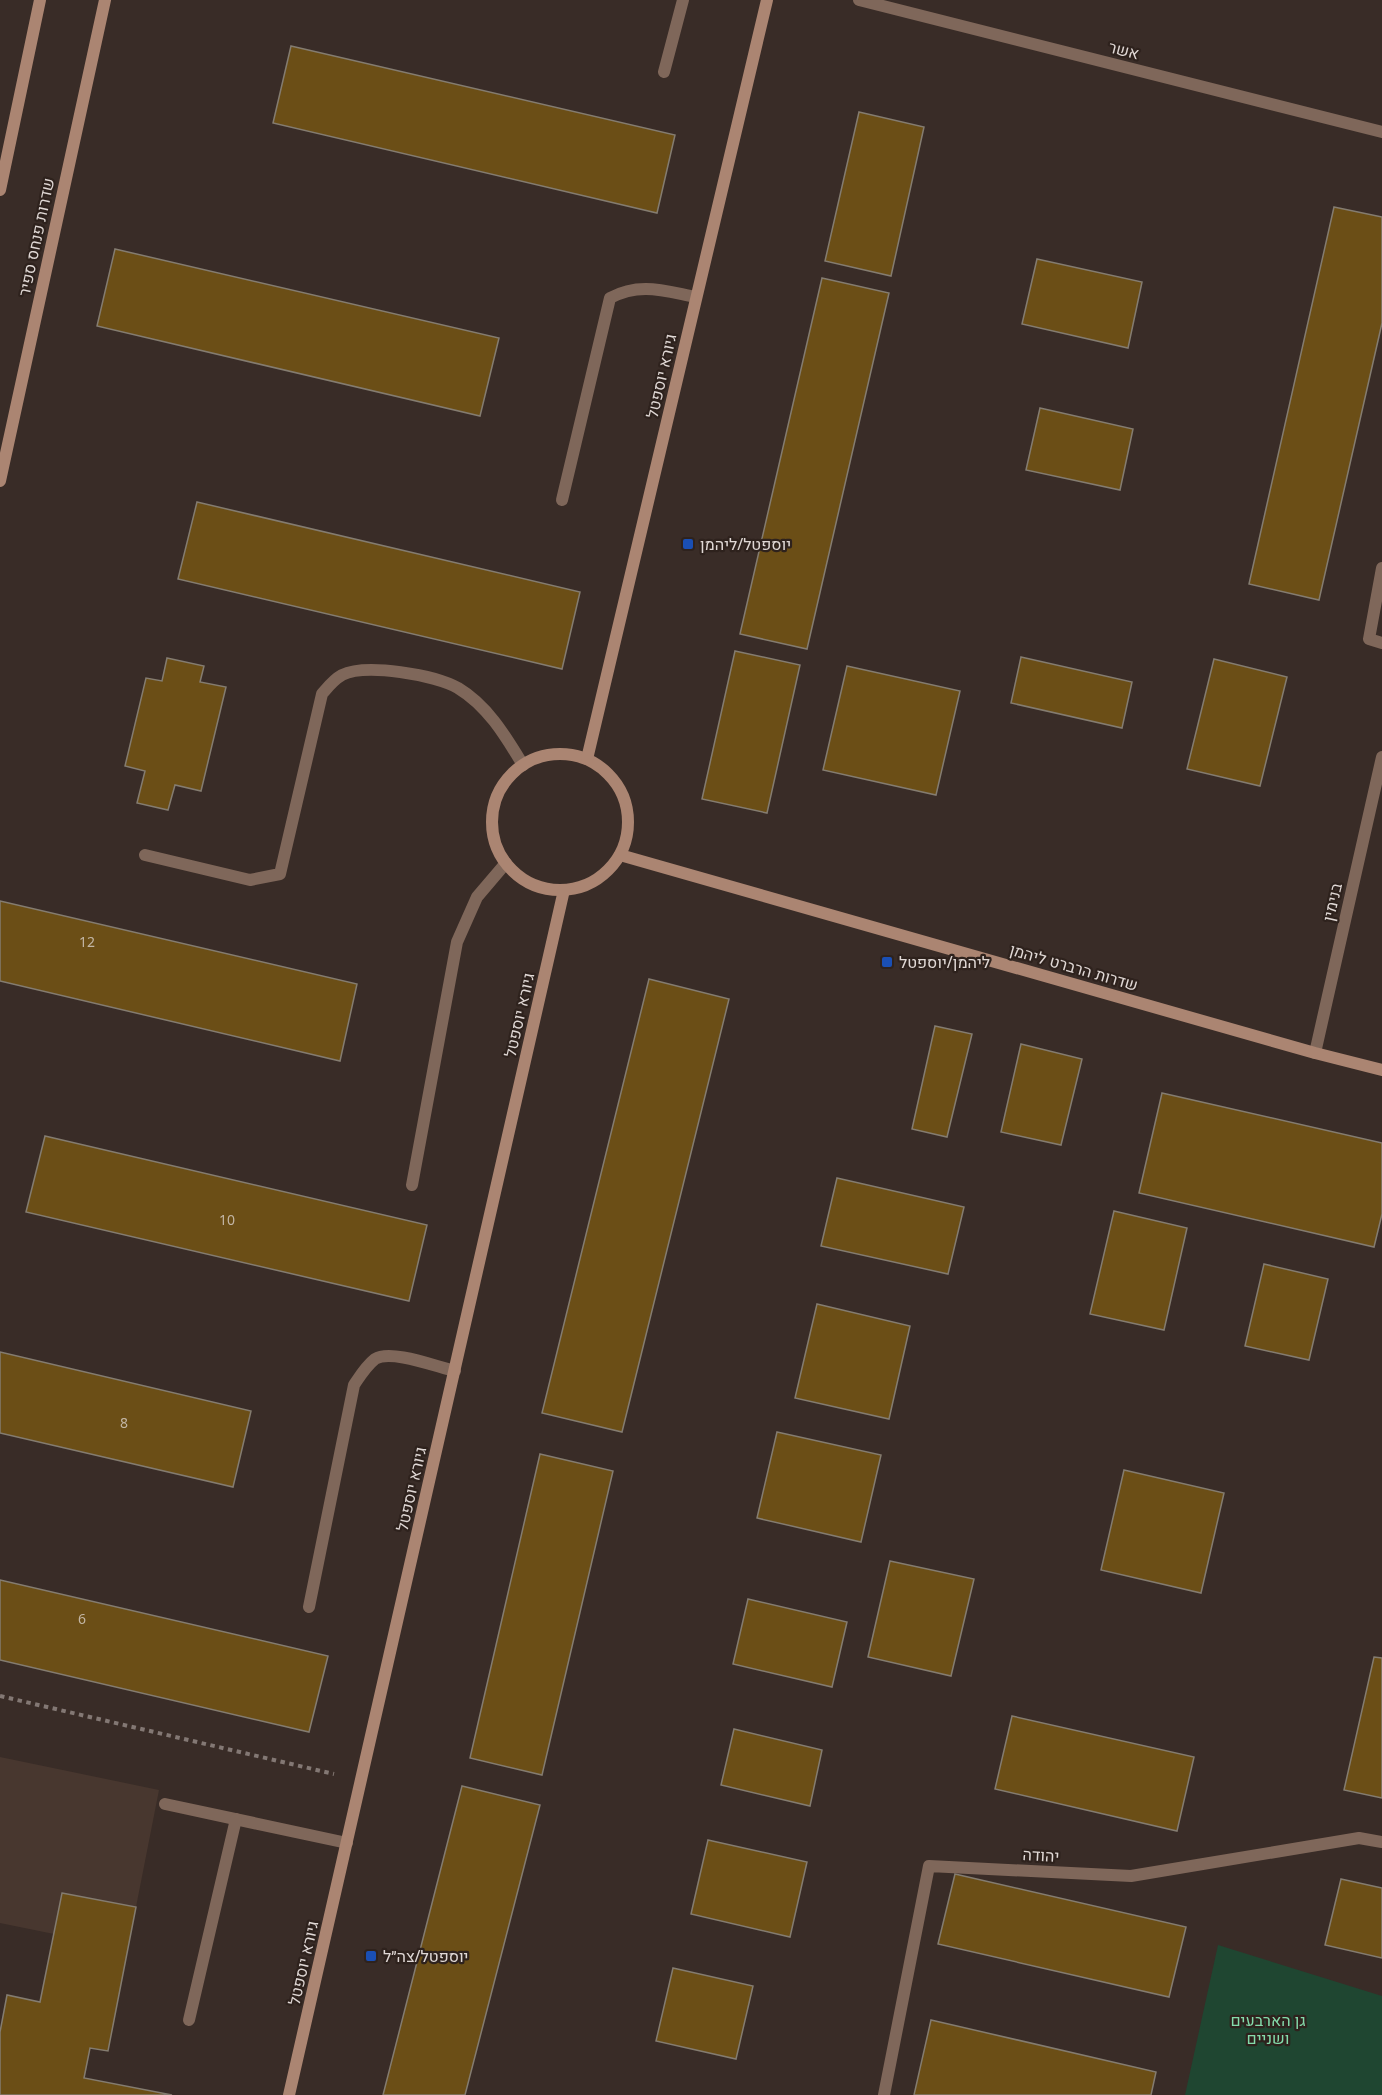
<svg xmlns="http://www.w3.org/2000/svg" width="1382" height="2095" font-family="'Noto Sans',Heebo,sans-serif">
<rect width="100%" height="100%" fill="#392c27"/>
<!-- built -->
<path fill="#48372f" d="M0 1757 159 1790 136 1907 62 1893 54 1934 0 1923Z"/>
<!-- green -->
<path fill="#1f4631" d="M1218 1945 1382 1996V2095H1185Z"/>
<!-- building -->
<g fill="#6b4e16" stroke="#847c70" stroke-width="1.5">
<path d="M291 46 675 135 657 213 273 123Z"/>
<path d="M859 112 924 127 891 276 825 261Z"/>
<path d="M1334 207 1382 217V323L1319 600 1249 584Z"/>
<path d="M115 249 499 338 480 416 97 326Z"/>
<path d="M1037 259 1142 282 1128 348 1022 324Z"/>
<path d="M822 278 889 293 807 649 740 634Z"/>
<path d="M1040 408 1133 429 1120 490 1026 470Z"/>
<path d="M197 502 580 592 562 669 178 579Z"/>
<path d="M735 651 800 665 767 813 702 799Z"/>
<path d="M1021 657 1132 682 1122 728 1011 703Z"/>
<path d="M167 658 204 666 200 682 226 687 201 791 175 785 168 810 137 803 145 771 125 766 146 678 162 681Z"/>
<path d="M1214 659 1287 677 1260 786 1187 769Z"/>
<path d="M847 666 960 691 936 795 823 770Z"/>
<path d="M0 901 357 984 340 1061 0 981Z"/>
<path d="M649 979 729 999 622 1432 542 1413Z"/>
<path d="M935 1026 972 1034 947 1137 912 1129Z"/>
<path d="M1021 1044 1082 1059 1061 1145 1001 1132Z"/>
<path d="M1162 1093 1382 1143V1214L1374 1247 1139 1193Z"/>
<path d="M45 1136 427 1225 409 1301 26 1212Z"/>
<path d="M837 1178 964 1207 948 1274 821 1246Z"/>
<path d="M1114 1211 1187 1228 1164 1330 1090 1314Z"/>
<path d="M1264 1264 1328 1279 1309 1360 1245 1346Z"/>
<path d="M817 1304 910 1326 889 1419 795 1398Z"/>
<path d="M0 1352 251 1411 233 1487 0 1433Z"/>
<path d="M777 1432 881 1455 861 1542 757 1518Z"/>
<path d="M540 1454 613 1471 542 1775 470 1758Z"/>
<path d="M1124 1470 1224 1493 1201 1593 1101 1570Z"/>
<path d="M890 1561 974 1579 951 1676 868 1657Z"/>
<path d="M0 1580 328 1656 309 1732 0 1660Z"/>
<path d="M748 1599 847 1622 832 1687 733 1664Z"/>
<path d="M1374 1657 1382 1658V1798L1344 1790Z"/>
<path d="M1012 1716 1194 1757 1177 1831 995 1789Z"/>
<path d="M734 1729 822 1750 810 1806 721 1785Z"/>
<path d="M462 1786 540 1805 465 2095H383Z"/>
<path d="M708 1840 807 1862 790 1937 691 1914Z"/>
<path d="M955 1874 1186 1927 1169 1997 938 1944Z"/>
<path d="M1341 1879 1382 1888V1958L1325 1945Z"/>
<path d="M62 1893 136 1907 108 2051 90 2048 84 2078 172 2095H0V2032L7 1995 40 2002Z"/>
<path d="M673 1968 753 1986 736 2059 656 2041Z"/>
<path d="M931 2020 1156 2072 1151 2095H914Z"/>
</g>
<g fill="none" stroke-linecap="round" stroke-linejoin="round">
<!-- path -->
<path stroke="#837874" stroke-width="4" stroke-dasharray="4.5 4.5" stroke-linecap="butt" d="M0 1696 334 1774"/>
<!-- lane -->
<g stroke="#7f675a" stroke-width="12">
<path d="M664 72 683 0"/>
<path d="M562 500 610 298C640 282 664 291 696 297"/>
<path d="M145 855 250 880 280 874 322 694C328 687 333 680 342 675 366 663 435 675 458 688 488 706 506 737 523 765"/>
<path d="M412 1185 457 942 477 897 506 863"/>
<path d="M309 1607 354 1385C360 1376 366 1366 375 1359 391 1349 437 1367 455 1371"/>
<path d="M165 1804 347 1843"/>
<path d="M189 2020 236 1819"/>
</g>
<!-- street -->
<g stroke="#7f675a" stroke-width="12">
<path d="M859 0 1382 132"/>
<path d="M1382 568 1369 639 1382 643"/>
<path d="M1315 1053 1382 757"/>
<path d="M884 2095 929 1866 1131 1876 1359 1838 1382 1842"/>
</g>
<!-- secondary -->
<g stroke="#ab8572" stroke-width="12">
<path d="M0 190 40 0"/>
<path d="M0 481 105 0"/>
<circle cx="560" cy="822" r="68"/>
<path d="M587 759 767 0"/>
<path d="M620 855 1315 1053 1382 1070"/>
<path d="M289 2095 564 890"/>
</g>
</g>
<!-- markers -->
<g fill="#1a4fb4" stroke="#2e221d" stroke-width="2">
<rect x="682" y="538" width="12" height="12" rx="3"/>
<rect x="881" y="956" width="12" height="12" rx="3"/>
<rect x="365" y="1950" width="12" height="12" rx="3"/>
</g>
<g text-anchor="middle" dominant-baseline="central" stroke-width="4.5" stroke-linejoin="round" paint-order="stroke">
<!-- number labels -->
<g font-size="14" fill="#c3b6a5">
<text x="87" y="941">12</text>
<text x="227" y="1219">10</text>
<text x="124" y="1422">8</text>
<text x="82" y="1618">6</text>
</g>
<!-- street labels -->
<g font-size="16" fill="#e0d8d5" stroke="#2e221d">
<text transform="translate(1124 50) rotate(14)">אשר</text>
<text transform="translate(36 237) rotate(-78)">שדרות פנחס ספיר</text>
<text transform="translate(661 376) rotate(-77)">גיורא יוספטל</text>
<text transform="translate(1332 902) rotate(-77)">בנימין</text>
<text transform="translate(1074 967) rotate(16)">שדרות הרברט ליהמן</text>
<text transform="translate(519 1015) rotate(-77)">גיורא יוספטל</text>
<text transform="translate(411 1489) rotate(-77)">גיורא יוספטל</text>
<text transform="translate(1041 1855) rotate(3)">יהודה</text>
<text transform="translate(303 1963) rotate(-77)">גיורא יוספטל</text>
</g>
<!-- poi labels -->
<g font-size="16" fill="#e0d8d5" stroke="#2e221d" text-anchor="start">
<text x="700" y="544">יוספטל/ליהמן</text>
<text x="899" y="962">ליהמן/יוספטל</text>
<text x="383" y="1956">יוספטל/צה״ל</text>
</g>
<!-- park labels -->
<g font-size="16" fill="#84dbab" stroke="#2e221d">
<text x="1268" y="2020">גן הארבעים<tspan x="1268" dy="18">ושניים</tspan></text>
</g>
</g>
</svg>
